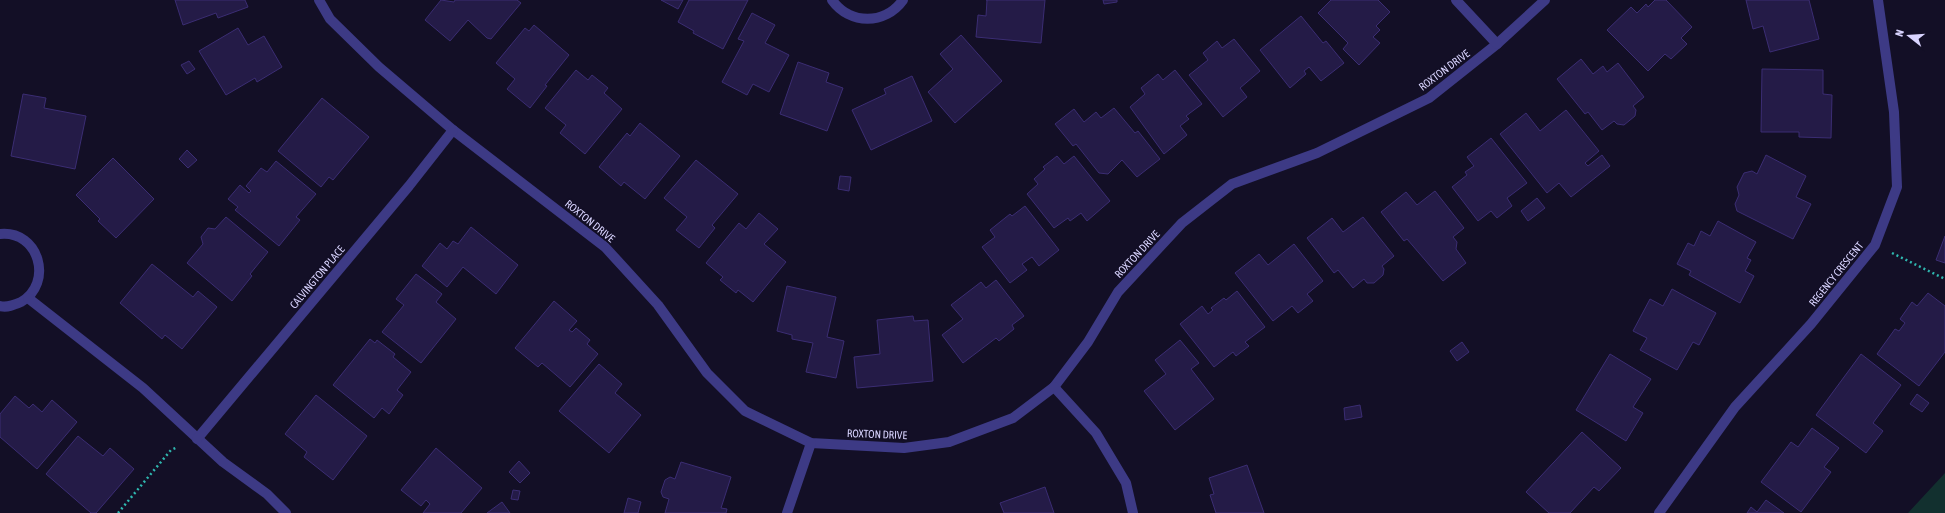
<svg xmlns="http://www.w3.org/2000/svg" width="1945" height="513" font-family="'Asap Condensed',sans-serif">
<rect width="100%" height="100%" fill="#130f26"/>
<!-- green -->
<path fill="#12302f" d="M1945 473V513H1908Z"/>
<!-- building -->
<g fill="#241b47" stroke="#3b2d73">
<path d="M175 0H245L248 7 218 18 216 13 183 25Z"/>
<path d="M441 0 454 2 455 0H517L521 3 491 39 487 38 468 20 450 41 425 20Z"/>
<path d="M661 0H683L678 9Z"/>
<path d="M689 0H748L723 49 693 33 694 31 678 22Z"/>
<path d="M986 0H1045L1041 43 976 37 978 15 986 16 987 0Z"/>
<path d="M1103 0H1117V2L1104 4Z"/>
<path d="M1331 0H1378L1390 12 1376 26 1380 30 1373 37 1380 43 1359 65 1343 49 1348 43 1318 13Z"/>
<path d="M1655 0H1666L1692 27 1681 38 1687 44 1671 59 1665 54 1648 71 1607 30 1631 7 1637 13 1646 4 1648 7Z"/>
<path d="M1746 0H1809L1819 39 1770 52 1763 26 1753 29Z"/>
<path d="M752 13 775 25 765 43 789 55 769 92 753 84 747 95 722 82 744 41 738 39Z"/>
<path d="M1301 16 1323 43 1326 41 1344 63 1321 81 1309 67 1304 71 1306 74 1290 88 1260 50Z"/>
<path d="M534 25 569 55 545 85 547 86 530 108 507 89 515 79 496 63 525 28 529 31Z"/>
<path d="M238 28 248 45 264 36 282 67 257 82 255 78 226 95 199 51Z"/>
<path d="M961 35 1002 81 955 123 928 92 953 69 940 54Z"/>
<path d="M1234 39 1260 71 1240 88 1247 97 1223 117 1189 75 1208 60 1203 53 1217 41 1222 48Z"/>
<path d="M1581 59 1593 74 1603 66 1607 72 1618 63 1644 97 1633 106 1636 110 1635 116 1624 125 1617 124 1614 121 1602 130 1588 112 1585 114 1557 79Z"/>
<path d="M189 61 195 69 187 74 181 65Z"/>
<path d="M798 62 829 73 826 82 843 88 827 131 780 114Z"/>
<path d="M1762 69 1823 70V94L1832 95 1831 138 1799 137V132H1761Z"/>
<path d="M576 70 588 80 592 75 608 88 604 93 622 109 585 154 560 133 566 125 545 108Z"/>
<path d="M1175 70 1202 104 1186 116 1189 119 1180 126 1187 135 1164 154 1130 107 1145 94 1141 88 1158 74 1163 80Z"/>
<path d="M912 76 932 121 871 150 852 110 886 94 884 89Z"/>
<path d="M23 94 46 98 44 108 86 116 75 169 11 156Z"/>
<path d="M322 98 369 137 333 180 329 177 321 187 278 151Z"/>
<path d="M1114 108 1135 133 1138 131 1160 159 1137 177 1122 160 1108 174 1099 173 1076 144 1073 146 1055 124 1074 109 1084 122 1096 112 1101 118Z"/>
<path d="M1566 110 1599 151 1585 163 1588 166 1602 155 1610 166 1571 197 1559 183 1547 193 1500 134 1526 113 1540 131Z"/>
<path d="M640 123 680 156 645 199 624 182 621 186 599 167 627 133 630 136Z"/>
<path d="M1491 138 1527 183 1507 198 1512 206 1497 218 1491 211 1478 221 1452 187 1467 175 1465 172 1474 166 1467 157Z"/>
<path d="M187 150 197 160 188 168 179 159Z"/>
<path d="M1766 155 1806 176 1796 197 1811 204 1793 239 1737 211 1735 204 1739 195 1737 187 1744 173 1752 171 1757 174Z"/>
<path d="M1057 156 1064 164 1074 156 1110 201 1087 221 1081 213 1070 221 1068 218 1054 228 1027 194 1038 184 1034 179 1045 169 1043 167Z"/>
<path d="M113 158 154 199 116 238 98 221 100 219 76 195Z"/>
<path d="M696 160 738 194 712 225 715 228 699 248 676 230 687 217 664 198Z"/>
<path d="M276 161 316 194 296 217 300 220 279 246 235 210 238 207 228 199 240 185 249 193 251 191 246 186 261 168 267 172Z"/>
<path d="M840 176 851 177 849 191 838 189Z"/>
<path d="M1435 191 1464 228 1453 237 1457 242 1456 249 1466 263 1443 281 1407 239 1404 241 1381 212 1406 192 1417 205Z"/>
<path d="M1537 198 1545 208 1528 221 1521 211Z"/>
<path d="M1025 206 1059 250 1039 266 1032 257 1022 264 1027 270 1010 283 982 247 995 237 990 230 1010 214 1012 216Z"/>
<path d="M759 213 778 229 764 244 786 262 753 302 738 290 736 293 720 280 723 277 706 263 739 223 746 229Z"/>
<path d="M226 217 268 252 250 274 252 276 232 301 187 263 203 244 201 237 208 228 215 229Z"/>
<path d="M1363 217 1394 256 1382 266 1384 269 1383 275 1374 283H1367L1364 279 1353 288 1338 270 1334 273 1307 238 1332 218 1343 232Z"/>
<path d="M1718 221 1756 242 1747 258 1751 260 1745 271 1754 276 1740 303 1689 275 1691 271 1677 264 1688 243 1694 246 1701 231 1710 236Z"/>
<path d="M471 227 518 265 496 294 463 267 447 287 422 266 440 243 447 249 453 241 458 244Z"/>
<path d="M1945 236V263L1936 260Z"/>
<path d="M1294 244 1323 281 1307 294 1313 301 1298 313 1292 306 1273 321 1235 273 1259 254 1268 265Z"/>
<path d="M152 264 193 297 198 291 217 307 182 349 165 335 162 339 120 303Z"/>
<path d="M416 274 442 294 436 302 456 319 421 363 382 332 404 305 396 299Z"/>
<path d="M996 280 1024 316 1012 325 1014 329 999 341 996 338 963 363 942 335 963 319 951 305 981 282 986 288Z"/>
<path d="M787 286 836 297 827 337 844 341 836 378 806 372 813 343 792 339V335L777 331Z"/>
<path d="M1672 289 1716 313 1699 345 1693 342 1677 370 1640 350 1647 338 1633 331 1650 299 1663 306Z"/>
<path d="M1237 291 1265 327 1245 342 1249 346 1236 356 1233 352 1214 367 1180 324 1202 306 1208 314 1213 310 1211 308 1224 298 1226 300Z"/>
<path d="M1928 293 1945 306V352L1919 386 1877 354 1895 329 1899 331 1905 323 1900 319 1912 302 1917 306Z"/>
<path d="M554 301 577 321 569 330 572 332 576 328 590 340 587 344 598 354 570 387 542 363 538 367 515 348Z"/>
<path d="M913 316 914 321 928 320 933 381 857 388 854 357 880 354 877 320Z"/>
<path d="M370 339 375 343 377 340 395 354 393 357 411 372 397 390 403 395 389 414 382 408 374 418 333 385Z"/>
<path d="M1180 340 1199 363 1191 369 1214 399 1175 430 1144 391 1166 374 1155 360Z"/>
<path d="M1462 342 1469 352 1457 361 1450 351Z"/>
<path d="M1610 354 1651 379 1633 407 1643 413 1626 441 1576 410Z"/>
<path d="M1861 354 1901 385 1873 423 1883 431 1866 453 1816 415Z"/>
<path d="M599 364 622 384 615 393 641 415 609 453 559 411Z"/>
<path d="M1917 394 1929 403 1922 412 1910 404Z"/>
<path d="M316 395 367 436 333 480 304 457 307 452 285 434Z"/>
<path d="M15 396 29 408 33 404 42 412 52 400 77 422 37 469 0 437V414Z"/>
<path d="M1360 405 1362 417 1345 420 1344 408Z"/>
<path d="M1812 428 1839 448 1824 467 1831 472 1801 512 1761 482 1791 442 1798 447Z"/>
<path d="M1582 432 1621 468 1599 491 1594 487 1570 513H1549L1526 492Z"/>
<path d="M78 436 103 456 110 448 134 469 96 513H91L46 474Z"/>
<path d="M436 448 482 488 461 513H423L430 504 426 500 421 506 401 490Z"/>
<path d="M519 461 530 473 520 483 509 472Z"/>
<path d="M681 462 731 477 721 508 727 509 726 513H665L669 499 663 497 661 492 665 480 670 477 675 479Z"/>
<path d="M1247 465 1264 513H1216L1210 495 1214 494 1209 478Z"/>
<path d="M1045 487 1054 513H1004L1000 503Z"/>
<path d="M513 490 520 491 518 500 511 499Z"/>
<path d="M628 498 641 502 638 513H624Z"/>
<path d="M1766 500 1784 513H1747L1751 507 1757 512Z"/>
<path d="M502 502 510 513H487Z"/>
</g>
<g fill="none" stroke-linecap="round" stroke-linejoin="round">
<!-- path -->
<g stroke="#2fb8b0" stroke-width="2.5" stroke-dasharray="2 3" stroke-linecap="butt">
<path d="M1892 253 1945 279"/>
<path d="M118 513 171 450 178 447"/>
</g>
<!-- minor -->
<g stroke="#3d3a85" stroke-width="10">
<path d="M319 0 330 19 379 67 453 130 605 247 658 305 707 373 745 411 811 443 904 448 949 442 1013 418 1054 387 1088 342 1118 292 1182 223 1232 184 1317 153 1429 98 1497 44 1545 0"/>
<path d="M832 0C850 25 885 25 903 0"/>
<path d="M1456 0 1497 44"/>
<path d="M0 234C39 230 54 283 21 302 14 305 7 308 0 306"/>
<path d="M28 298 143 388 223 462 267 494 286 513"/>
<path d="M1054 387 1096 433 1126 483 1133 513"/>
<path d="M197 439 409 186 453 130"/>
<path d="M787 513 811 443"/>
<path d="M1659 513 1735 407 1811 324 1875 245 1897 187 1894 112 1878 0"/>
</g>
</g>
<g text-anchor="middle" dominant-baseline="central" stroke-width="3.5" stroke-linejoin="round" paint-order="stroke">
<!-- street labels -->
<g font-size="11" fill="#d9d4ff" stroke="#130f26">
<text transform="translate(1444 70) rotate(-37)">ROXTON DRIVE</text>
<text transform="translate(590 221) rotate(39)">ROXTON DRIVE</text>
<text transform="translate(1137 254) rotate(-47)">ROXTON DRIVE</text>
<text transform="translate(1836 274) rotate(-51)">REGENCY CRESCENT</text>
<text transform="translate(317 277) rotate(-50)">CALVINGTON PLACE</text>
<text transform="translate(877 434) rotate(2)">ROXTON DRIVE</text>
</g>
</g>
<!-- north arrow -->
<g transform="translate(1909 36) rotate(287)" stroke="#130f26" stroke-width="3" paint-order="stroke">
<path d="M0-3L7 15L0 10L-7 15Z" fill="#d9d4ff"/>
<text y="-6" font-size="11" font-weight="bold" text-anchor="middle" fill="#d9d4ff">N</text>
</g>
</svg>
